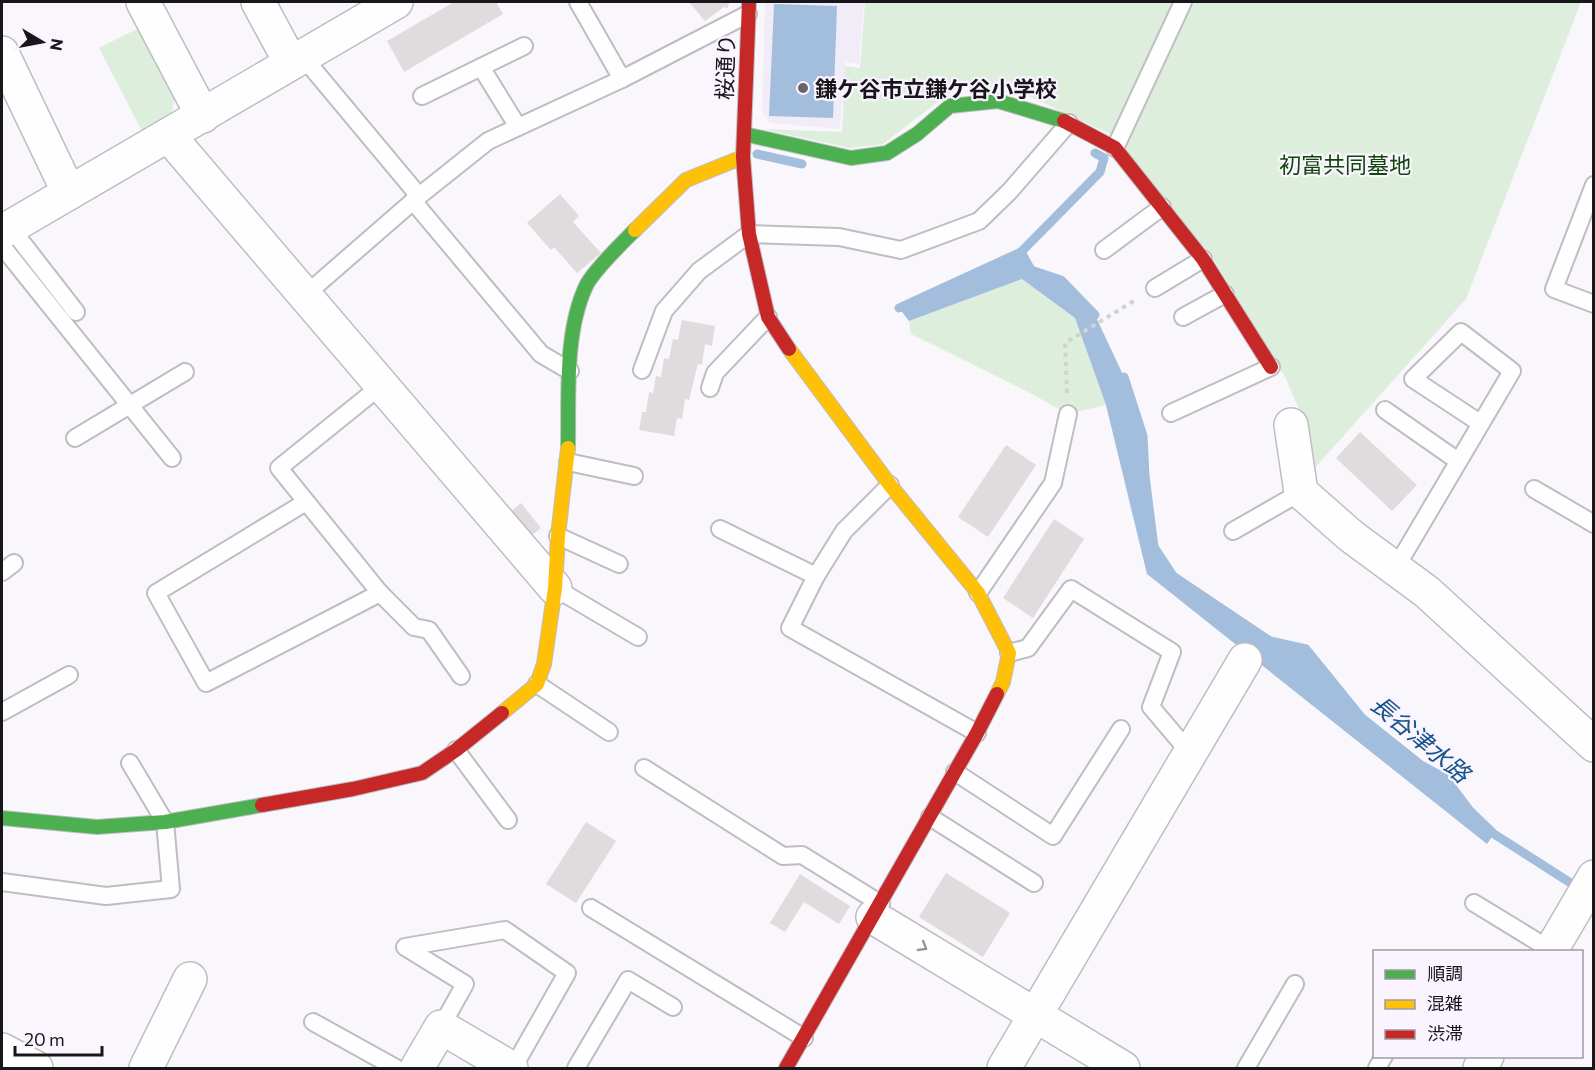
<svg xmlns="http://www.w3.org/2000/svg" width="1595" height="1070" font-family="Commissioner,'Noto Sans JP',sans-serif">
<rect width="100%" height="100%" fill="#f9f7fc"/>
<!-- built -->
<path fill="#f2ecf8" d="M765 2H864L859 64 846 62 840 129 770 123 762 112Z"/>
<!-- green -->
<g fill="#deeedc">
<path d="M865 2H1581L1466 299 1313 470 1302 416 1285 377 1211 255 1108 133 1009 87 956 88 883 144 850 148 763 129 842 132 845 66 860 68Z"/>
<path d="M141 27 176 94 171 116 142 131 99 48Z"/>
<path d="M1022 279 1075 318 1106 405 1068 414 1030 393 911 334 909 321Z"/>
</g>
<!-- water -->
<g fill="#a2bedc">
<path d="M774 4 837 6 833 118 769 116Z"/>
<path d="M1021 252 1032 270 1061 280 1095 315 1124 377 1143 436 1145 476 1154 547 1173 576 1270 641 1306 649 1362 718 1421 765 1445 778 1470 811 1494 834 1487 844 1147 574 1106 405 1075 318 1022 279 909 321 899 308Z"/>
</g>
<g fill="none" stroke-linecap="round" stroke-linejoin="round">
<!-- stream -->
<g stroke="#a2bedc" stroke-width="9">
<path d="M1095 153 1104 158 1100 172 1021 252 1031 270 1061 280 1095 315"/>
<path d="M757 154 802 164"/>
<path d="M899 308 1021 252"/>
<path d="M1124 377 1143 436 1145 476 1154 547 1173 576 1270 641 1306 649 1362 718 1421 765 1445 778 1470 811 1494 834 1580 889"/>
</g>
</g>
<!-- building -->
<g fill="#e0dcdd">
<path d="M454 2H496L503 14 404 72 387 41Z"/>
<path d="M689 2H729L728 8 724 7 705 21Z"/>
<path d="M560 194 579 216 573 222 601 253 577 273 554 247 551 250 527 223Z"/>
<path d="M682 320 715 326 712 346 705 344 702 365 698 364 689 400 685 399 682 419 677 418 674 436 639 430 642 412H646L649 392 653 393 656 376 661 377 664 358 669 359 673 339 678 340Z"/>
<path d="M1360 432 1417 485 1392 511 1336 458Z"/>
<path d="M1006 445 1036 465 988 537 958 517Z"/>
<path d="M521 503 541 528 527 539 508 514Z"/>
<path d="M1054 519 1084 539 1033 618 1003 598Z"/>
<path d="M586 822 616 841 576 903 546 884Z"/>
<path d="M946 873 1010 913 983 957 919 917Z"/>
<path d="M800 874 850 906 839 924 804 902 785 932 770 923Z"/>
</g>
<g fill="none" stroke-linecap="round" stroke-linejoin="round">
<!-- lane casing -->
<g stroke="#bfbdc1" stroke-width="20">
<g id="lane">
<path d="M578 2 622 79"/>
<path d="M303 57 419 196"/>
<path d="M481 67 518 127"/>
<path d="M422 96 524 46"/>
<path d="M1115 148 1183 2"/>
<path d="M1594 185 1554 289 1594 304"/>
<path d="M413 201 541 354 570 371"/>
<path d="M10 227 76 312"/>
<path d="M2 246 172 458"/>
<path d="M1104 250 1162 207"/>
<path d="M1155 288 1203 259"/>
<path d="M304 296 419 196 488 141 622 79 748 14"/>
<path d="M1183 317 1225 294"/>
<path d="M642 370 664 311 699 271 749 234 839 237 901 250 979 221 1009 192 1069 123"/>
<path d="M383 384 279 468 380 593 414 627 429 630 461 676"/>
<path d="M710 388 715 373 768 317"/>
<path d="M1385 410 1458 461"/>
<path d="M1171 413 1271 367"/>
<path d="M75 438 185 372"/>
<path d="M568 462 634 476"/>
<path d="M890 485 844 531 816 576 790 628 977 733"/>
<path d="M1534 489 1594 524"/>
<path d="M306 502 156 593 206 683 380 593"/>
<path d="M720 529 816 576"/>
<path d="M1233 531 1301 492"/>
<path d="M558 536 619 564"/>
<path d="M1395 569 1512 371 1461 332 1413 379 1480 423"/>
<path d="M2 572 14 563"/>
<path d="M555 588 638 637"/>
<path d="M978 593 1053 483 1068 414"/>
<path d="M1009 653 1028 648 1071 589 1172 652 1151 707 1190 753"/>
<path d="M537 684 609 732"/>
<path d="M2 712 69 675"/>
<path d="M456 750 508 820"/>
<path d="M644 768 783 856 802 855 881 904"/>
<path d="M955 772 1053 836 1121 729"/>
<path d="M930 817 1034 883"/>
<path d="M2 882 106 896 171 889 165 822 130 763"/>
<path d="M1474 903 1551 950"/>
<path d="M591 908 804 1038"/>
<path d="M313 1022 396 1068"/>
<path d="M441 1027 465 984 405 947 505 930 567 973 513 1068"/>
<path d="M576 1068 628 980 673 1007"/>
<path d="M1246 1068 1295 984"/>
<path d="M1377 1068 1384 1056"/>
</g>
</g>
<!-- street casing -->
<g stroke="#bfbdc1" stroke-width="36">
<g id="street">
<path d="M143 2 203 116"/>
<path d="M258 2 291 63"/>
<path d="M2 53 69 193"/>
<path d="M169 136C297 287 427 436 555 588"/>
<path d="M2 232 396 2"/>
<path d="M1291 425 1301 492 1351 536 1427 592 1594 745"/>
<path d="M873 917 1123 1068"/>
<path d="M1550 952 1594 877"/>
<path d="M2 1050 36 1068"/>
<path d="M146 1068 190 979"/>
<path d="M417 1068 441 1027 511 1068"/>
<path d="M1004 1068 1245 660"/>
<path d="M1480 1068 1487 1056"/>
</g>
</g>
<!-- fast casing -->
<g stroke="#bfbdc1" stroke-width="16">
<g id="fast">
<path d="M744 134 851 158 887 153 917 134 950 106 998 101 1064 121"/>
<path d="M568 448C569 398 564 333 586 286 593 271 622 243 635 230"/>
<path d="M2 818 97 827 165 822 262 805"/>
</g>
</g>
<!-- slow casing -->
<g stroke="#bfbdc1" stroke-width="16">
<g id="slow">
<path d="M635 230 686 180 743 157"/>
<path d="M789 349 890 485 978 593 1009 653 1003 682 997 694"/>
<path d="M502 713 537 684 544 664 555 588 558 536 568 448"/>
</g>
</g>
<!-- jam casing -->
<g stroke="#bfbdc1" stroke-width="16">
<g id="jam">
<path d="M749 2 743 157 749 234 768 317 789 349"/>
<path d="M1064 121 1115 148 1203 259 1271 367"/>
<path d="M262 805 353 789 422 773 456 750 502 713"/>
<path d="M786 1068 977 733 997 694"/>
</g>
</g>
<!-- path -->
<path stroke="#d3d2d3" stroke-width="4" stroke-dasharray="4.5 4.5" stroke-linecap="butt" d="M1067 393 1065 343 1137 299"/>
<!-- lane -->
<use href="#lane" stroke="#fefeff" stroke-width="16"/>
<!-- street -->
<use href="#street" stroke="#fefeff" stroke-width="33"/>
<!-- fast -->
<use href="#fast" stroke="#4caf50" stroke-width="14"/>
<!-- slow -->
<use href="#slow" stroke="#ffc107" stroke-width="14"/>
<!-- jam -->
<use href="#jam" stroke="#c62828" stroke-width="14"/>
</g>
<!-- one-way arrows -->
<defs><path id="oneway-chevron" d="M-2-3.5L2.5 0L-2 3.5" fill="none" stroke-width="1.6" stroke-linecap="round" stroke-linejoin="round" transform="scale(1.5)"/></defs>
<use stroke="#969698" href="#oneway-chevron" transform="translate(923 947) rotate(31)"/>
<!-- markers -->
<circle fill="#676569" stroke="#f9f4ff" stroke-width="2" cx="803" cy="88" r="6"/>
<g text-anchor="middle" dominant-baseline="central" stroke-width="4.5" stroke-linejoin="round" paint-order="stroke">
<!-- street labels -->
<g font-size="22" fill="#18161a" stroke="#f9f4ff">
<text transform="translate(725 67) rotate(-88)">桜通り</text>
</g>
<!-- poi labels -->
<g font-size="22" font-weight="bold" fill="#18161a" stroke="#f9f4ff" text-anchor="start">
<text x="815" y="88">鎌ケ谷市立鎌ケ谷小学校</text>
</g>
<!-- park labels -->
<g font-size="22" fill="#11470b" stroke="#f9f4ff">
<text x="1345" y="164">初富共同墓地</text>
</g>
<!-- water labels -->
<g font-size="24" font-style="italic" fill="#175488" stroke="#f9f4ff">
<text transform="translate(1421 738) rotate(40)">長谷津水路</text>
</g>
</g>
<!-- border -->
<rect width="1595" height="1070" fill="none" stroke="#18161a" stroke-width="6"/>
<!-- legend -->
<rect x="1373" y="950" width="210" height="108" fill="#f9f4ff" stroke="#9f9ba3" stroke-width="1.5"/>
<rect x="1385" y="970" width="30" height="9" fill="#4caf50" stroke="#9f9ba3" stroke-width="1.5"/>
<text x="1427" y="980" font-size="18" fill="#18161a">順調</text>
<rect x="1385" y="1000" width="30" height="9" fill="#ffc107" stroke="#9f9ba3" stroke-width="1.5"/>
<text x="1427" y="1010" font-size="18" fill="#18161a">混雑</text>
<rect x="1385" y="1030" width="30" height="9" fill="#c62828" stroke="#9f9ba3" stroke-width="1.5"/>
<text x="1427" y="1040" font-size="18" fill="#18161a">渋滞</text>
<!-- north arrow -->
<g transform="translate(42 42) rotate(100)" stroke="#f9f4ff" stroke-width="4.5" paint-order="stroke">
<path d="M0-4.5L10 22L0 15L-10 22Z" fill="#18161a"/>
<text y="-9" font-size="16" font-weight="bold" text-anchor="middle" fill="#18161a">N</text>
</g>
<!-- scale -->
<path d="M15 1046v9h87v-9" fill="none" stroke="#18161a" stroke-width="3"/>
<text x="24" y="1046" font-size="18" fill="#18161a" stroke="#f9f4ff" stroke-width="4.5" paint-order="stroke">20 m</text>
</svg>
